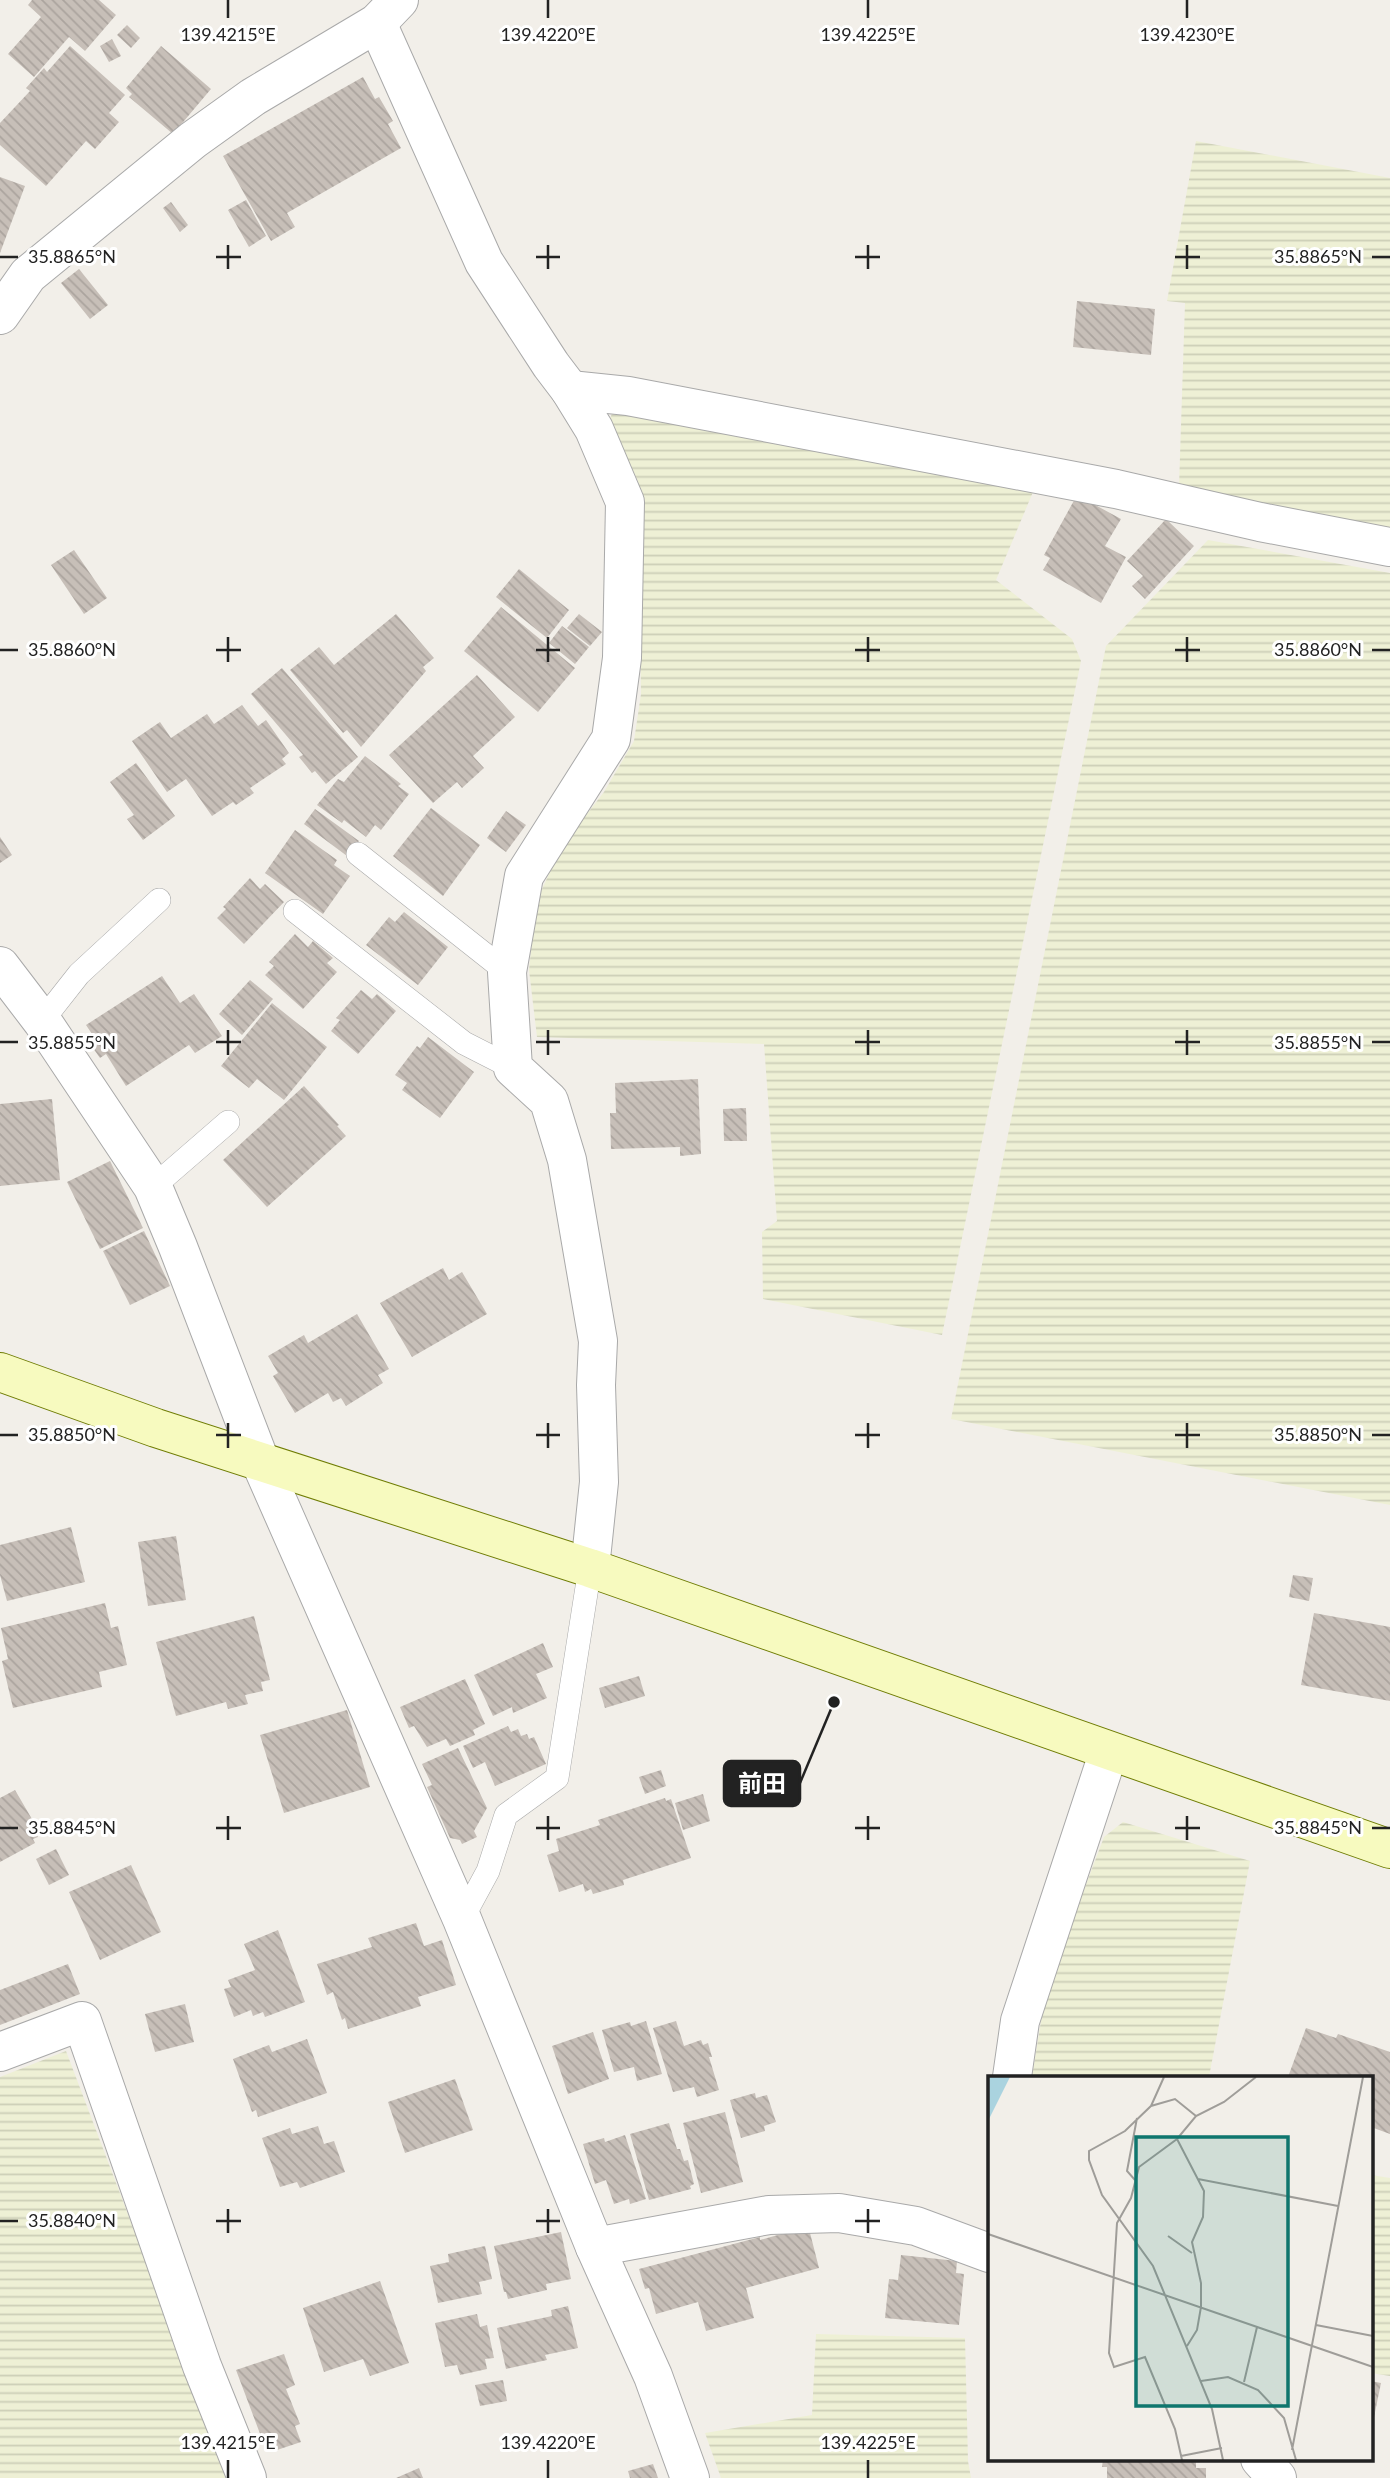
<svg xmlns="http://www.w3.org/2000/svg" width="1390" height="2478" font-family="Lato,'Noto Sans JP',sans-serif">
<defs>
<pattern id="farmland-rules" width="6" height="5" patternUnits="userSpaceOnUse" patternTransform="scale(1.75)"><rect width="6" height="5" fill="#eef0d5"/><path d="M0 2.5h6" fill="none" stroke="#ccceb7"/></pattern>
<pattern id="building-back-hatch" width="6" height="6" patternUnits="userSpaceOnUse" patternTransform="scale(1.75)"><rect width="6" height="6" fill="#c7bfb8"/><path d="M-1 5l2 2M0 0l6 6M5-1l2 2" fill="none" stroke="#aba49e"/></pattern>
</defs>
<rect width="100%" height="100%" fill="#f2efe9"/>
<!-- farmland -->
<g fill="url(#farmland-rules)">
<path d="M1196 141 1390 178V533L1179 487 1185 303 1167 301Z"/>
<path d="M614 409 1033 492 996 580 1072 639 1081 661 942 1335 763 1299 762 1232 777 1221 764 1044 537 1037 529 970 536 902 562 846 604 792 634 741 641 694 638 481 608 423Z"/>
<path d="M1208 540 1390 573V1505L951 1419 1106 646Z"/>
<path d="M1123 1822 1250 1861 1209 2077H1032L1046 1990 1104 1837Z"/>
<path d="M66 2051 228 2478H0V2077Z"/>
<path d="M1371 2175 1390 2178V2376L1371 2373V2227L1374 2222 1371 2210Z"/>
<path d="M816 2334 965 2338 968 2461 971 2478H721L705 2433 812 2415Z"/>
</g>
<!-- building -->
<g fill="url(#building-back-hatch)">
<path d="M32 0H99L116 15 85 51 69 37 34 77 8 54 41 17 28 5Z"/>
<path d="M127 25 140 38 131 48 117 35Z"/>
<path d="M112 39 121 56 109 62 100 46Z"/>
<path d="M70 46 125 95 109 113 119 122 95 149 86 141 46 186 0 145V123L30 91 26 88 44 68 47 72Z"/>
<path d="M161 46 211 89 173 134 129 97 132 94 126 88Z"/>
<path d="M363 77 375 99 379 97 393 121 388 124 401 148 287 213 295 227 271 241 223 156Z"/>
<path d="M0 177 25 186 0 253Z"/>
<path d="M246 200 266 236 249 247 228 210Z"/>
<path d="M171 202 188 225 180 232 163 208Z"/>
<path d="M79 269 108 305 90 319 61 283Z"/>
<path d="M1077 301 1155 309 1151 355 1073 347Z"/>
<path d="M1077 495 1121 519 1105 546 1126 557 1101 603 1043 570 1050 558 1044 555Z"/>
<path d="M1166 519 1194 546 1145 599 1132 586 1143 576 1127 561Z"/>
<path d="M74 550 107 598 84 614 51 565Z"/>
<path d="M519 569 569 610 547 638 496 597Z"/>
<path d="M501 607 575 668 538 712 464 651Z"/>
<path d="M396 614 434 658 423 667 426 671 361 747 347 730 343 733 290 670 319 647 334 665Z"/>
<path d="M579 614 602 632 590 646 567 628Z"/>
<path d="M562 626 589 647 575 664 549 643Z"/>
<path d="M282 668 358 757 326 784 315 771 312 773 299 757 303 755 251 694Z"/>
<path d="M477 675 515 717 473 756 484 768 462 788 457 782 433 803 389 755Z"/>
<path d="M242 705 258 726 266 720 289 753 282 759 286 764 250 788 254 793 236 805 233 802 212 816 186 779 167 792 132 741 160 722 171 738 207 714 214 724Z"/>
<path d="M365 756 401 784 398 786 409 794 381 830 375 825 366 837 344 820 342 823 317 805 338 779 344 782Z"/>
<path d="M136 763 175 816 143 840 127 819 134 815 110 782Z"/>
<path d="M431 808 480 845 443 896 393 856Z"/>
<path d="M315 809 359 841 347 856 304 824Z"/>
<path d="M506 811 526 825 506 852 487 838Z"/>
<path d="M295 830 337 860 334 865 350 876 323 914 265 873Z"/>
<path d="M0 837 12 855 0 863Z"/>
<path d="M250 878 260 889 265 884 284 902 244 944 217 918 226 909 223 907Z"/>
<path d="M404 912 448 947 418 985 366 945 389 917 395 922Z"/>
<path d="M295 934 308 947 313 941 333 958 327 963 337 972 303 1009 265 975 274 966 269 962Z"/>
<path d="M162 976 180 1003 194 994 222 1036 195 1053 189 1045 126 1086 106 1054 100 1058 88 1041 94 1037 86 1025Z"/>
<path d="M250 980 273 999 242 1035 219 1014Z"/>
<path d="M361 990 372 999 377 994 396 1011 358 1054 331 1031 340 1020 336 1018Z"/>
<path d="M272 1003 327 1047 284 1100 257 1079 249 1088 221 1066Z"/>
<path d="M428 1037 474 1072 440 1118 402 1090 407 1083 395 1075 417 1046 420 1048Z"/>
<path d="M698 1079 701 1154 680 1156V1147L611 1149 610 1113H616L615 1083Z"/>
<path d="M304 1086 339 1125 337 1126 346 1136 267 1207 223 1160Z"/>
<path d="M52 1099 60 1180 0 1186V1104Z"/>
<path d="M746 1108 747 1141H724L723 1109Z"/>
<path d="M110 1161 143 1228 100 1249 67 1182Z"/>
<path d="M144 1231 170 1286 130 1305 103 1251Z"/>
<path d="M443 1268 449 1280 462 1272 487 1314 412 1357 380 1303Z"/>
<path d="M357 1314 389 1369 378 1375 383 1383 346 1406 341 1398 333 1402 328 1393 295 1413 273 1376 278 1373 268 1356 304 1335 308 1343Z"/>
<path d="M71 1527 85 1582 7 1601 0 1575V1545Z"/>
<path d="M176 1536 186 1600 148 1606 138 1542Z"/>
<path d="M1293 1575 1313 1578 1309 1601 1289 1597Z"/>
<path d="M105 1603 111 1628 118 1626 127 1665 99 1672 102 1687 13 1708 2 1661 8 1659 1 1628Z"/>
<path d="M1314 1613 1390 1627V1701L1301 1685Z"/>
<path d="M254 1616 270 1680 261 1682 263 1691 245 1695 248 1704 228 1709 226 1702 176 1716 156 1642Z"/>
<path d="M543 1643 553 1667 536 1674 547 1698 513 1713 512 1707 493 1716 474 1675Z"/>
<path d="M639 1676 645 1696 605 1708 599 1688Z"/>
<path d="M465 1679 485 1724 473 1730 475 1735 450 1746 446 1739 427 1747 414 1726 409 1728 400 1707Z"/>
<path d="M347 1710 370 1787 284 1813 260 1735Z"/>
<path d="M508 1726 511 1732 518 1729 521 1736 527 1734 529 1739 534 1737 546 1764 495 1786 485 1762 473 1768 463 1746Z"/>
<path d="M458 1748 487 1808 474 1831 477 1837 462 1844 460 1840 450 1838 427 1787 432 1785 422 1764Z"/>
<path d="M661 1770 666 1786 645 1794 639 1777Z"/>
<path d="M15 1790 36 1826 34 1828 38 1837 33 1839 35 1843 0 1862V1798Z"/>
<path d="M703 1794 710 1821 683 1830 675 1803Z"/>
<path d="M665 1798 666 1801 671 1799 691 1858 623 1880 624 1885 593 1894 591 1889 585 1892 583 1884 559 1892 547 1855 559 1851 556 1839 600 1825 598 1820Z"/>
<path d="M56 1849 69 1875 49 1885 36 1859Z"/>
<path d="M131 1865 161 1932 100 1960 69 1892Z"/>
<path d="M416 1923 424 1946 442 1940 456 1985 418 1997 421 2006 348 2029 345 2018 342 2020 333 1992 327 1995 317 1964 372 1947 368 1938Z"/>
<path d="M278 1930 305 2002 265 2017 263 2012 253 2016 251 2010 234 2017 224 1989 231 1987 228 1980 255 1970 244 1944Z"/>
<path d="M68 1964 80 1994 0 2025V1990Z"/>
<path d="M185 2004 194 2042 155 2052 145 2014Z"/>
<path d="M646 2021 662 2074 637 2081 634 2067 614 2072 602 2030 630 2022 631 2026Z"/>
<path d="M676 2021 684 2046 701 2040 703 2045 708 2043 712 2057H709L719 2090 697 2097 694 2087 673 2092 653 2028Z"/>
<path d="M1306 2028 1336 2038 1338 2034 1390 2052V2134L1371 2127V2077H1288Z"/>
<path d="M593 2032 609 2079 568 2094 552 2046Z"/>
<path d="M307 2039 327 2093 258 2117 256 2110 252 2112 233 2059 269 2045 272 2052Z"/>
<path d="M455 2079 473 2130 405 2153 388 2102Z"/>
<path d="M755 2093 756 2098 767 2095 776 2122 764 2126 765 2131 741 2138 730 2100Z"/>
<path d="M725 2112 743 2182 701 2193 683 2123Z"/>
<path d="M669 2123 677 2149H680L684 2161 688 2160 694 2184 690 2186 691 2189 649 2200 630 2134Z"/>
<path d="M318 2126 324 2144 334 2141 345 2172 300 2188 297 2182 280 2187 262 2138 290 2128 292 2134Z"/>
<path d="M625 2135 646 2199 630 2204 629 2199 614 2204 606 2180 595 2184 583 2144 604 2138 605 2142Z"/>
<path d="M799 2229H809L819 2268 746 2288 754 2318 706 2331 698 2302 656 2314 649 2288 645 2289 639 2269 760 2237V2240Z"/>
<path d="M561 2232 571 2279 546 2284 547 2290 508 2299 506 2292H504L494 2246Z"/>
<path d="M485 2246 492 2279 479 2282 482 2294 438 2303 430 2266 449 2262 448 2254Z"/>
<path d="M901 2255 957 2261 956 2273 964 2274 959 2325 885 2318 889 2279 898 2280Z"/>
<path d="M380 2281 409 2363 370 2376 363 2359 324 2372 303 2308Z"/>
<path d="M568 2306 578 2348 545 2355 547 2360 506 2369 497 2328 552 2316 551 2310Z"/>
<path d="M477 2314 480 2327 487 2325 494 2358 485 2359 487 2369 460 2375 457 2365 445 2367 435 2323Z"/>
<path d="M284 2354 295 2385 286 2389 300 2424 295 2426 301 2442 271 2452 266 2438 262 2439 236 2370Z"/>
<path d="M503 2380 507 2401 480 2406 475 2385Z"/>
<path d="M1371 2381 1381 2383 1372 2427H1371Z"/>
<path d="M1103 2459H1196V2468H1206V2478H1107V2467H1102Z"/>
<path d="M653 2464 658 2478H630L628 2471Z"/>
<path d="M419 2468 423 2478H396Z"/>
</g>
<g fill="none" stroke-linecap="round" stroke-linejoin="round">
<!-- lane casing -->
<g stroke="#a9a9a9" stroke-width="24">
<g id="lane">
<path d="M358 854 507 972"/>
<path d="M295 911 464 1043 513 1068"/>
<path d="M42 1021 79 974 159 900"/>
<path d="M153 1187 228 1122"/>
<path d="M462 1919 488 1871 506 1815 557 1778 590 1568"/>
</g>
</g>
<!-- street casing -->
<g stroke="#a9a9a9" stroke-width="40">
<g id="street">
<path d="M377 23 484 262 551 365 570 390 594 429 625 502 622 658 611 739 524 876 507 972 513 1068 549 1101 567 1160 598 1341 596 1385 599 1482 590 1568"/>
<path d="M0 315 28 275 193 140 253 97 377 23 399 0"/>
<path d="M570 390 628 396 1116 489 1260 522 1390 547"/>
<path d="M0 966 42 1021 153 1187 178 1247 260 1461 462 1919 595 2247 653 2376 690 2478"/>
<path d="M0 2052 82 2021 202 2366 247 2478"/>
<path d="M1012 2077 1020 2021 1109 1751"/>
<path d="M595 2247 769 2215 839 2213 916 2226 989 2253"/>
<path d="M1260 2459 1277 2478"/>
</g>
</g>
<!-- secondary casing -->
<g stroke="#707d05" stroke-width="40">
<path id="secondary" d="M0 1372 156 1428 590 1568 1390 1849"/>
</g>
<!-- lane -->
<use href="#lane" stroke="#fff" stroke-width="23"/>
<!-- street -->
<use href="#street" stroke="#fff" stroke-width="38"/>
<!-- secondary -->
<use href="#secondary" stroke="#f7fabf" stroke-width="38"/>
</g>
<!-- ticks -->
<path fill="none" stroke="#222" stroke-width="2.5" d="M228 0V18M548 0V18M868 0V18M1187 0V18M228 245V269M548 245V269M868 245V269M1187 245V269M0 257H18M216 257H241M536 257H560M855 257H880M1175 257H1200M1372 257H1390M228 637V662M548 637V662M868 637V662M1187 637V662M0 650H18M216 650H241M536 650H560M855 650H880M1175 650H1200M1372 650H1390M228 1030V1055M548 1030V1055M868 1030V1055M1187 1030V1055M0 1042H18M216 1042H241M536 1042H560M855 1042H880M1175 1042H1200M1372 1042H1390M228 1423V1448M548 1423V1448M868 1423V1448M1187 1423V1448M0 1435H18M216 1435H241M536 1435H560M855 1435H880M1175 1435H1200M1372 1435H1390M228 1816V1840M548 1816V1840M868 1816V1840M1187 1816V1840M0 1828H18M216 1828H241M536 1828H560M855 1828H880M1175 1828H1200M1372 1828H1390M228 2209V2233M548 2209V2233M868 2209V2233M0 2221H18M216 2221H241M536 2221H560M855 2221H880M228 2460V2478M548 2460V2478M868 2460V2478"/>
<!-- overview -->
<g transform="translate(988 2076)">
<rect width="385" height="385" fill="#f2efe9"/>
<path d="M0 1H22L0 45Z" fill="#aad3df"/>
<path fill="none" stroke="#9f9d99" stroke-width="2" d="M163 30 176 1M208 40 187 23 163 30 137 55 101 75V84L114 119 165 190 224 333 235 384M189 63 216 115 215 141 204 166 213 207V231L209 254 199 270M210 103 350 130M147 104 139 95 149 42M0 158 385 291M180 160 204 177M328 249 385 260M213 305 240 301 270 314 296 342 308 384M256 306 269 251M304 374 375 1M193 380 234 372M194 384 187 353 157 281 126 291 121 277 129 147 143 122 151 91 189 63 208 40 236 26 268 1"/>
<path fill="#0f766e" fill-opacity="0.15" stroke="#0f766e" stroke-width="3.5" d="M148 61H300V330H148Z"/>
<rect width="385" height="385" fill="none" stroke="#222" stroke-width="3.5"/>
</g>
<g font-size="18" text-anchor="middle" fill="#222" stroke="#fff" stroke-width="6" stroke-linejoin="round" paint-order="stroke">
<text x="228" y="41">139.4215°E</text>
<text x="548" y="41">139.4220°E</text>
<text x="868" y="41">139.4225°E</text>
<text x="1187" y="41">139.4230°E</text>
<text x="72" y="263">35.8865°N</text>
<text x="1318" y="263">35.8865°N</text>
<text x="72" y="656">35.8860°N</text>
<text x="1318" y="656">35.8860°N</text>
<text x="72" y="1049">35.8855°N</text>
<text x="1318" y="1049">35.8855°N</text>
<text x="72" y="1441">35.8850°N</text>
<text x="1318" y="1441">35.8850°N</text>
<text x="72" y="1834">35.8845°N</text>
<text x="1318" y="1834">35.8845°N</text>
<text x="72" y="2227">35.8840°N</text>
<text x="228" y="2449">139.4215°E</text>
<text x="548" y="2449">139.4220°E</text>
<text x="868" y="2449">139.4225°E</text>
</g>
<!-- callouts -->
<path fill="none" stroke="#222" stroke-width="2.5" d="M834 1702L800 1783"/>
<circle fill="#222" stroke="#fff" stroke-width="2.5" cx="834" cy="1702" r="7"/>
<rect fill="#222" stroke="#222" stroke-width="2.5" x="724" y="1761" width="76" height="45" rx="7"/>
<g font-size="24" text-anchor="middle" font-weight="bold" fill="#fff">
<text x="762" y="1792">前田</text>
</g>
</svg>
